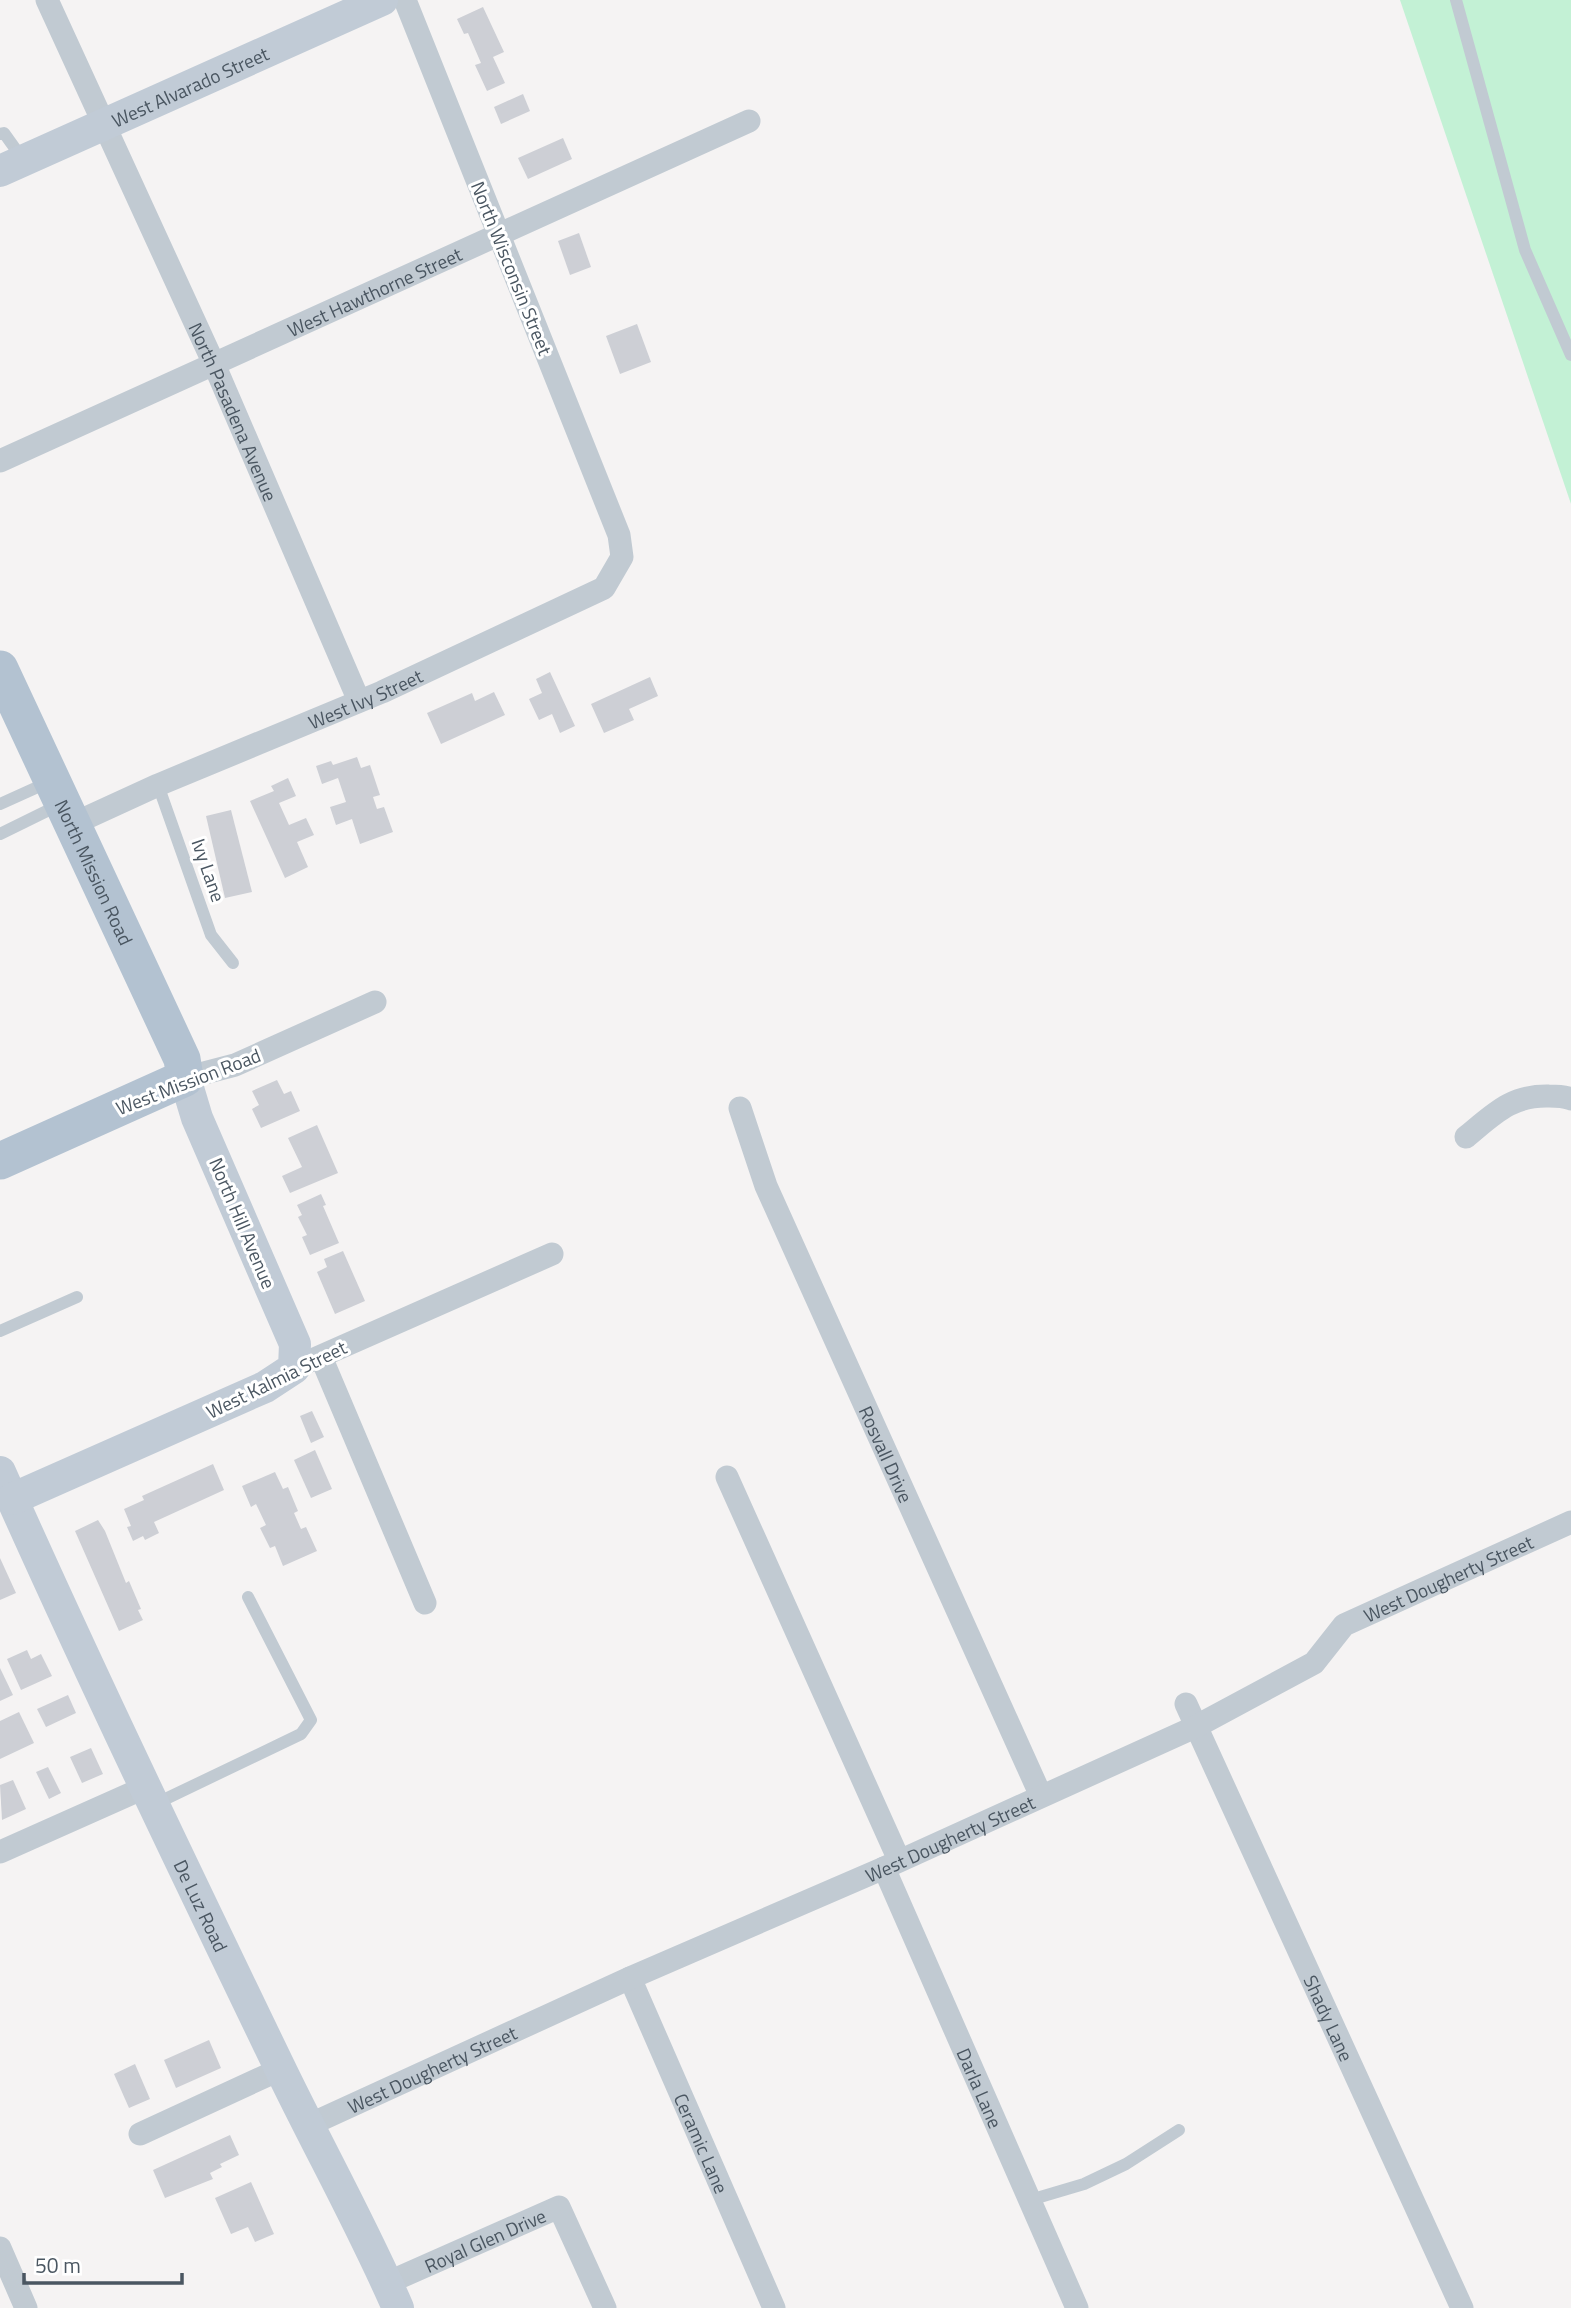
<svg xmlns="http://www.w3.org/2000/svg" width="1571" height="2308" font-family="'Titillium Web',sans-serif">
<rect width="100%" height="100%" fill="#f5f3f3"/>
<!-- green -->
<path fill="#c3f1d5" d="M1400 0H1571V504Z"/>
<!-- building -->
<g fill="#cdcfd5">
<path d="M483 7 504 52 493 57 505 83 487 91 475 65 481 63 468 33 464 34 457 19Z"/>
<path d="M523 94 530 111 501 124 494 107Z"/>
<path d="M563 138 572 159 528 179 518 158Z"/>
<path d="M579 233 591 267 570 275 558 241Z"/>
<path d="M637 324 651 362 620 374 606 336Z"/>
<path d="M550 672 575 726 560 733 552 714 539 720 529 699 542 693 536 679Z"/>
<path d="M650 677 658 696 629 709 634 720 604 733 591 704Z"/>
<path d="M494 692 505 715 441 744 427 713 472 693 475 701Z"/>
<path d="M357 757 361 768 370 765 380 795 373 797 377 809 384 807 393 832 360 844 352 819 336 825 330 807 346 802 338 778 322 784 316 766 331 761 333 765Z"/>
<path d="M288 778 296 796 279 803 289 825 306 818 314 835 297 842 308 867 285 878 250 801 274 791 271 786Z"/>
<path d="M231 810 252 892 225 898 206 816Z"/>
<path d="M277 1080 284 1094 291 1091 300 1111 261 1128 252 1109 259 1105 252 1091Z"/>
<path d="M317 1125 338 1173 290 1193 282 1176 302 1167 288 1138Z"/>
<path d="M321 1194 326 1205 323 1206 339 1243 310 1255 302 1237 307 1235 298 1217 302 1215 297 1205Z"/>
<path d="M343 1251 365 1301 335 1314 317 1272 327 1267 324 1259Z"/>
<path d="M312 1411 324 1437 311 1443 300 1416Z"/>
<path d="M315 1450 332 1489 311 1498 294 1460Z"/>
<path d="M213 1464 224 1490 154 1522 159 1533 145 1540 143 1536 133 1541 127 1527 131 1526 124 1509 144 1500 142 1496Z"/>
<path d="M275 1472 283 1489 288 1487 298 1511 294 1513 301 1529 306 1527 317 1551 283 1566 275 1546 270 1548 260 1528 266 1525 256 1504 251 1507 242 1486Z"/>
<path d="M98 1520 105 1531 126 1583 129 1581 141 1609 138 1610 143 1620 119 1631 75 1531Z"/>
<path d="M0 1558 16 1593 0 1600Z"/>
<path d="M27 1650 31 1659 41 1654 52 1676 21 1690 7 1659Z"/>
<path d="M0 1668 13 1695 0 1701Z"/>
<path d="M68 1695 76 1713 46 1727 37 1709Z"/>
<path d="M19 1712 34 1743 0 1759V1721Z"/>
<path d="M91 1748 103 1774 82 1783 70 1757Z"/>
<path d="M48 1767 61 1793 49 1799 36 1772Z"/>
<path d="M13 1780 26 1809 2 1820 0 1785Z"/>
<path d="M209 2040 221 2068 176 2088 164 2060Z"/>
<path d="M135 2064 150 2099 129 2108 114 2074Z"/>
<path d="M230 2135 239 2155 220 2164 222 2167 210 2173 213 2179 165 2198 153 2170Z"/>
<path d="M251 2182 274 2234 255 2242 248 2227 231 2234 215 2198Z"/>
</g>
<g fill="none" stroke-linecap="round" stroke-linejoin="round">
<!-- lane -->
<g stroke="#c1cad2" stroke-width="12">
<path d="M1456 0 1525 250 1571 355"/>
<path d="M0 134 4 133 24 161"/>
<path d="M158 785 211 935 233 963"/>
<path d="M0 804 51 781"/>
<path d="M0 834 59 805"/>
<path d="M0 1331 77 1297"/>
<path d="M155 1804 301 1734 311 1720 248 1597"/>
<path d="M1030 2200 1084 2184 1126 2164 1179 2130"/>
</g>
<!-- street -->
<g stroke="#c1cad2" stroke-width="23">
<path id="s1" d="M47 0 214 364 359 701"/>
<path id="s2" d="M0 461 749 121"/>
<path id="s3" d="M73 824 158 785 382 692 604 588 622 557 619 535 405 0"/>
<path d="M185 1078 235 1065 375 1002"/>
<path id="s4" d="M740 1108 766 1186 1041 1796"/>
<path d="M1466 1137C1494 1114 1511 1095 1549 1096 1557 1096 1564 1096 1571 1099"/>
<path d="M321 1357 425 1603"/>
<path d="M294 1368 552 1254"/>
<path d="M727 1477 899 1860"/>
<path id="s5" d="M1186 1704 1462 2308"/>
<path d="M0 1852 146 1787"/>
<path id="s6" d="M884 1868 1077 2308"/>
<path id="s7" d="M630 1978 774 2308"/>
<path id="s8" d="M309 2125 630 1978 884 1868 1195 1727 1314 1663 1344 1625 1571 1522"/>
<path d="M140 2134 281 2069"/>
<path d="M0 2248 26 2308"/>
<path id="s9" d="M387 2283 559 2207 605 2308"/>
</g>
<!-- secondary -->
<g stroke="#c1cbd6" stroke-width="32">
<path id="s10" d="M0 171 382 0"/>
<path id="s11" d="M0 1472C89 1672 184 1869 279 2066 318 2147 362 2225 398 2308"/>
<path d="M12 1499 265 1387 294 1368 295 1344 197 1118 185 1078"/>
</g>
<!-- primary -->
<path stroke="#b3c2d1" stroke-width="37" id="s12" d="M0 669 182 1059 185 1078 0 1161"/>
</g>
<g text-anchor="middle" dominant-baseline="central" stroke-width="6" stroke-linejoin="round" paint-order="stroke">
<!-- street labels -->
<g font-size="19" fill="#4a5661" stroke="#fff">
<text stroke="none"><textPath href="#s10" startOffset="208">West Alvarado Street</textPath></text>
<text transform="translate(512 268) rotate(68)">North Wisconsin Street</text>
<text stroke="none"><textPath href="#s2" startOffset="411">West Hawthorne Street</textPath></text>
<text stroke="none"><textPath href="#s1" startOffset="452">North Pasadena Avenue</textPath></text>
<text stroke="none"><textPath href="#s3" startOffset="318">West Ivy Street</textPath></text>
<text transform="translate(209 870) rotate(71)">Ivy Lane</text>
<text stroke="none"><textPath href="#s12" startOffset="224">North Mission Road</textPath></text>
<text transform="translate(188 1081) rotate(-21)">West Mission Road</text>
<text transform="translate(243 1223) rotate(67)">North Hill Avenue</text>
<text transform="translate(276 1379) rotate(-26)">West Kalmia Street</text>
<text stroke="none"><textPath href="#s4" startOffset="376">Rosvall Drive</textPath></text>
<text stroke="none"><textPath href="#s8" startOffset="1269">West Dougherty Street</textPath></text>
<text stroke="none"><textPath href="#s8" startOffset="702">West Dougherty Street</textPath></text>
<text stroke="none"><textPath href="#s11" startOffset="478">De Luz Road</textPath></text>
<text stroke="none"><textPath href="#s5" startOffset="345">Shady Lane</textPath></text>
<text stroke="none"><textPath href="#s8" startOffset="135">West Dougherty Street</textPath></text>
<text stroke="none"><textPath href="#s6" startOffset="240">Darla Lane</textPath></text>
<text stroke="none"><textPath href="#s7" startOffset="180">Ceramic Lane</textPath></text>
<text stroke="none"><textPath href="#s9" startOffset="107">Royal Glen Drive</textPath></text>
</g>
</g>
<!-- scale -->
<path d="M24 2273v10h158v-10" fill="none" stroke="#4a5661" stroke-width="3.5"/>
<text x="35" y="2273" font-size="21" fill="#4a5661" stroke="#ffffff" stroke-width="5" paint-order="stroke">50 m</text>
</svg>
